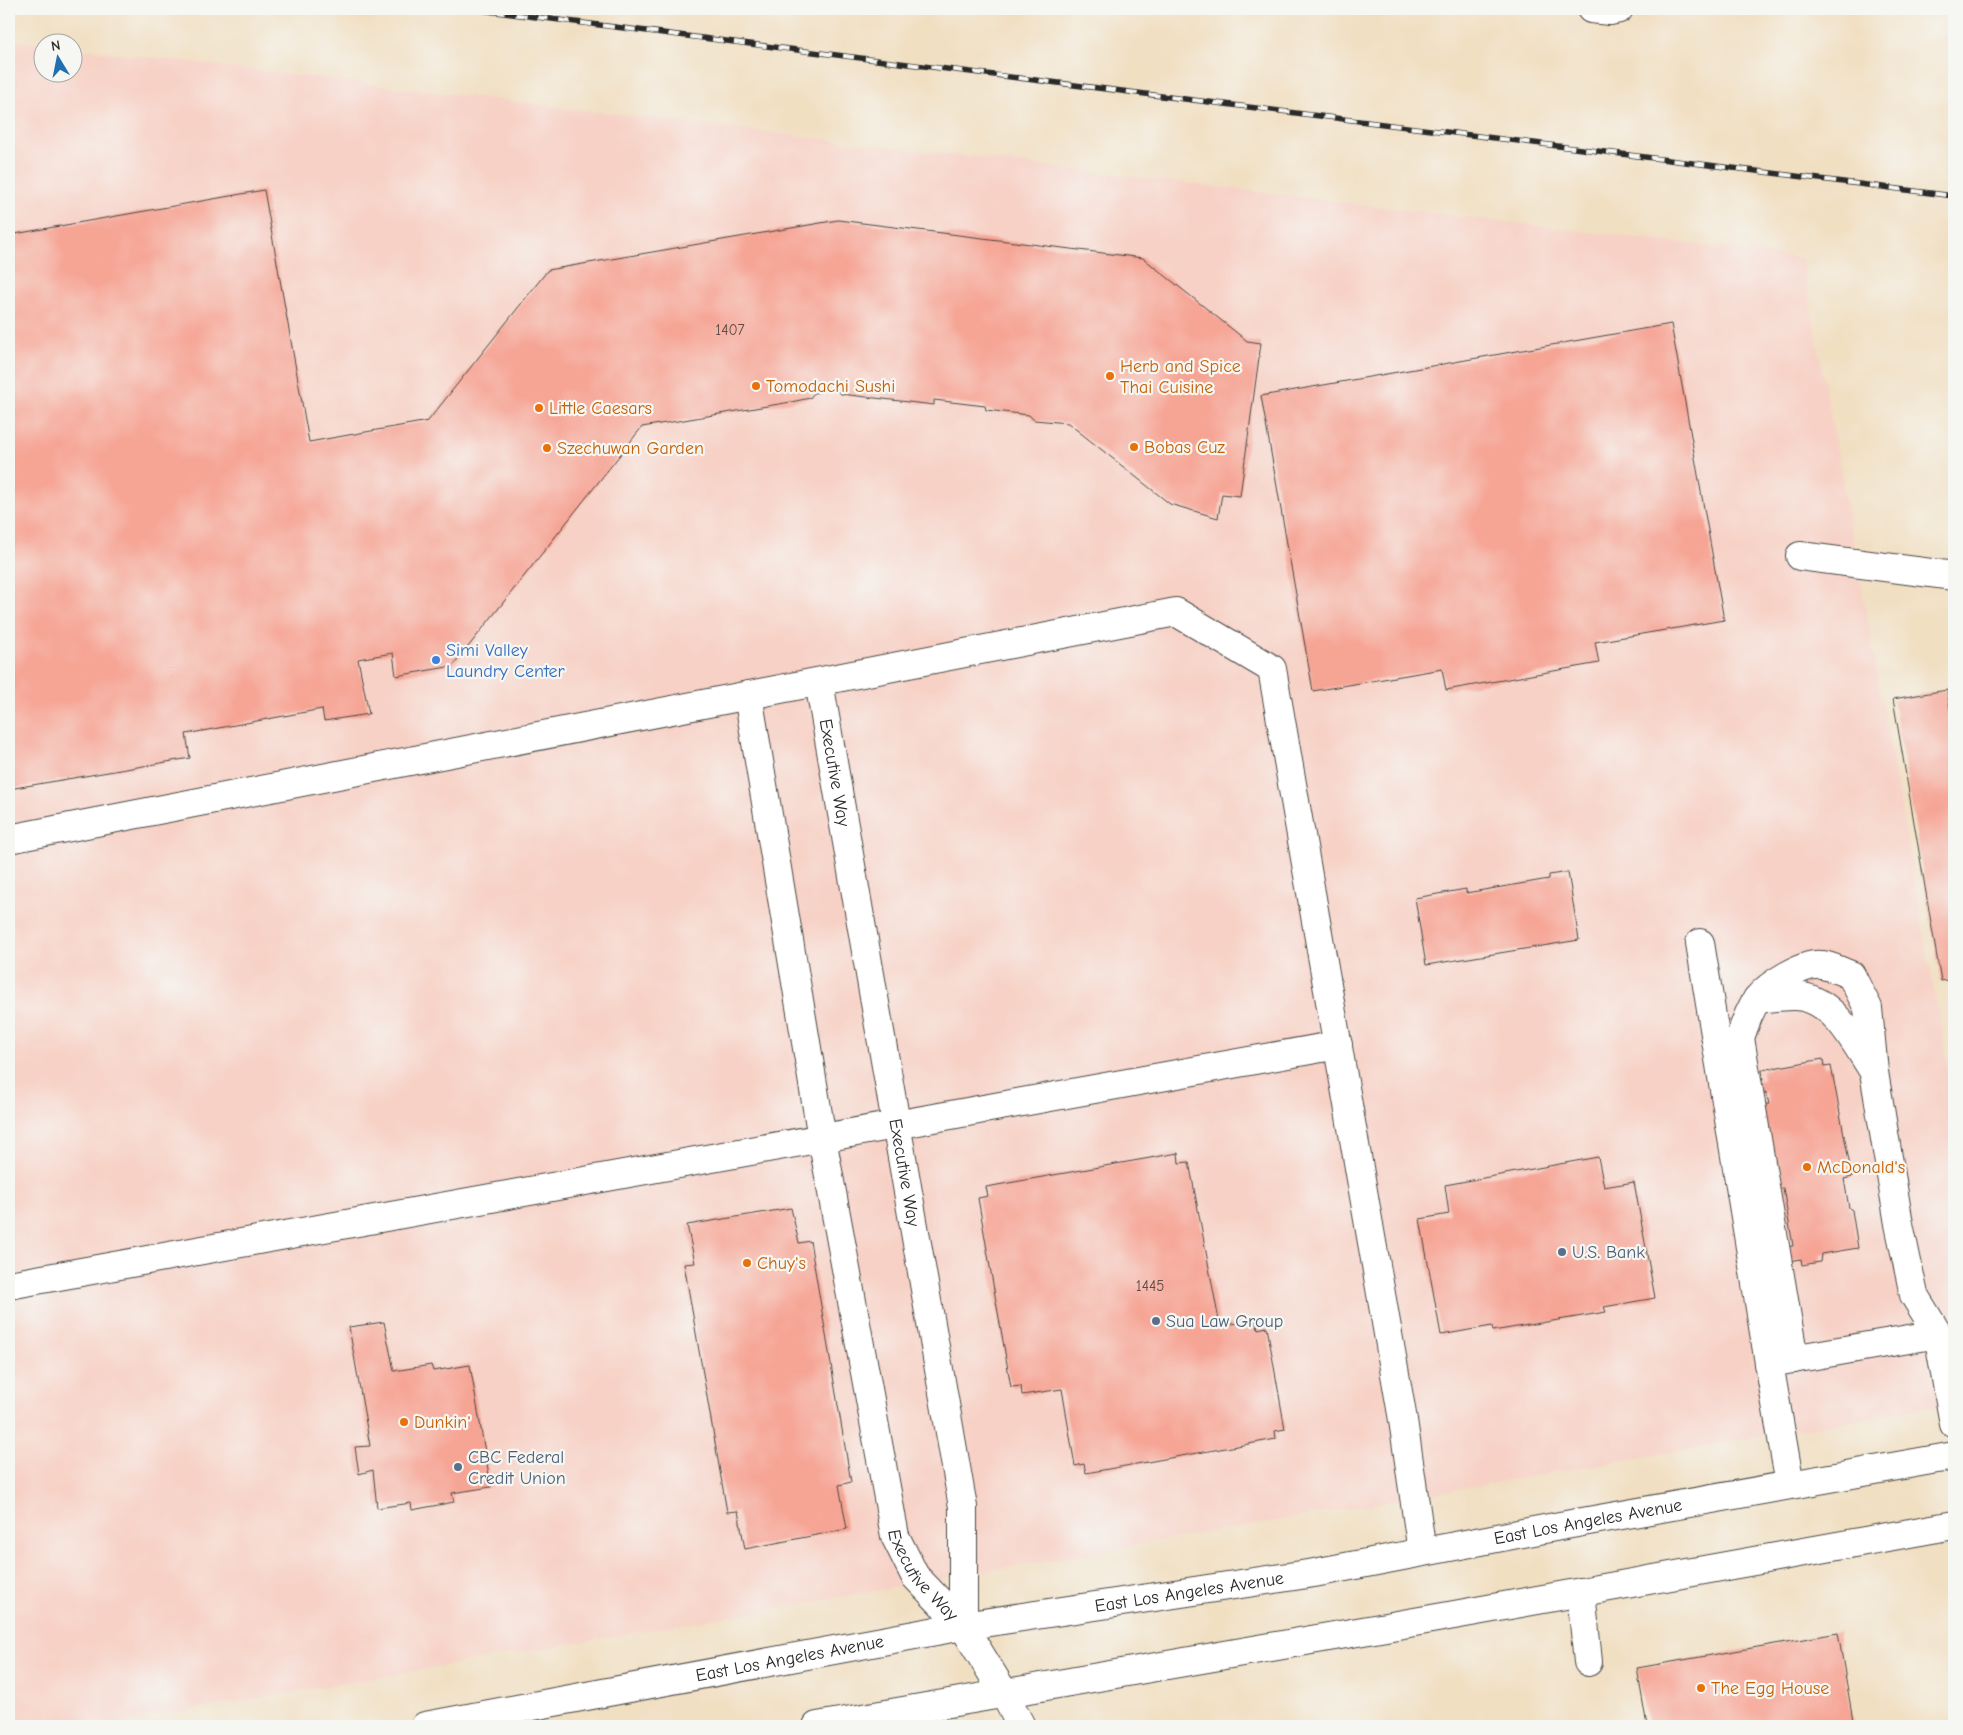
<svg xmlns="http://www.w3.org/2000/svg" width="1963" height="1735" font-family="'Comic Neue',sans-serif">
<rect width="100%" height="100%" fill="#f6f6f2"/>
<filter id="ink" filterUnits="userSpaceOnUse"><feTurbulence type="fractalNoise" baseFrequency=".02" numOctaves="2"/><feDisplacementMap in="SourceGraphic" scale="10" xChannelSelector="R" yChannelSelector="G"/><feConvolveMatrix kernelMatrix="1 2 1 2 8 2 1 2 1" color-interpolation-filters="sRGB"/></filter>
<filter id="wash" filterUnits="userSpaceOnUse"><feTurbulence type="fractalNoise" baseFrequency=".0096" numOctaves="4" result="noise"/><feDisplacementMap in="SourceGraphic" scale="20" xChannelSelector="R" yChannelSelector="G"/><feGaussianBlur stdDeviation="1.12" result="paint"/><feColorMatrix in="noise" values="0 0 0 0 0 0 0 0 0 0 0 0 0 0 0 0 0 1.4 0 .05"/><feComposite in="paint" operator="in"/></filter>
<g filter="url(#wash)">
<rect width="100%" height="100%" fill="#f1dfc2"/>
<!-- built -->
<path fill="#f7d1c6" d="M9 40 42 44V72H72L73 48 1802 258 1954 1101V1403L99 1726H9Z"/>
<g id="blocks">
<!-- building -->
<g fill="#f6a595">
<path d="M264 190 309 442 428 421 548 270 838 220 1143 258 1247 341 1261 343 1240 496 1222 494 1218 518 1170 504 1068 423 1034 420 1029 415 986 410 985 406 934 400V405L841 394 834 388 814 393 810 398 791 402 642 427 453 666 396 676 393 653 358 659 369 714 324 721 322 709 186 734 190 758 9 789V235Z"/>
<path d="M1671 324 1724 620 1595 642 1599 663 1446 690 1442 669 1313 691 1261 396Z"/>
<path d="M1947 690 1954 733V979L1941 981 1893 699Z"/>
<path d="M1568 872 1579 940 1426 965 1415 898 1466 889V893L1549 879V875Z"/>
<path d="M1823 1059 1824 1067 1831 1066 1852 1177 1844 1179 1849 1208 1852 1210 1858 1248 1821 1254 1820 1262 1802 1265 1801 1259 1781 1262 1778 1248 1793 1246 1783 1188 1778 1189 1759 1105 1769 1104 1766 1092 1752 1095 1750 1082 1763 1080 1762 1070Z"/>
<path d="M1178 1153 1179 1163 1189 1162 1220 1326 1256 1320 1258 1329 1267 1327 1285 1429 1275 1431 1276 1439 1086 1473 1084 1464 1075 1466 1062 1389 1022 1395 1021 1386 1011 1387 978 1198 988 1196 986 1187Z"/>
<path d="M1598 1157 1604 1187 1634 1182 1655 1298 1604 1307 1606 1312 1493 1331 1492 1326 1441 1335 1420 1219 1449 1214 1445 1185Z"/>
<path d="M791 1208 799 1243 810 1241 851 1482 839 1485 847 1529 745 1549 738 1511 727 1512 684 1264 695 1263 687 1225Z"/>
<path d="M384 1322 394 1371 431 1365 433 1371 470 1365 491 1487 452 1493 454 1502 412 1510 411 1503 377 1508 373 1470 359 1474 355 1447 370 1446 349 1327Z"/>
<path d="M1838 1633 1854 1726H1647L1637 1668Z"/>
</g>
</g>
</g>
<g filter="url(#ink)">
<use href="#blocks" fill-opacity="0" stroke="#494642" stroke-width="1"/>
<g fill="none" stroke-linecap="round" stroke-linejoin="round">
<!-- minor casing -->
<g stroke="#494642" stroke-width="30">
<g id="minor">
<path d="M1591 9 1610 11 1619 9"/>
<path d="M1800 556 1954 576"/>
<path id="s1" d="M819 682 963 1507V1626"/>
<path id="s2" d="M748 695 822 1138 895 1536 915 1576 963 1626"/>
<path d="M9 839 1176 612 1272 669 1403 1420 1422 1552"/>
<path d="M1700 943 1769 1363 1938 1334"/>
<path d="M1757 999C1770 998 1792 994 1804 997 1837 1005 1855 1043 1872 1069"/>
<path d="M9 1285 1338 1045"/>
<path d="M1794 1359 1740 1038C1745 1024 1749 1010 1758 998 1768 985 1804 962 1822 965 1831 966 1842 972 1851 975L1868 1008 1874 1072 1899 1224 1914 1295 1938 1334 1954 1424"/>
<path d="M1769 1363 1790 1485"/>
<path d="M1581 1592 1588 1662"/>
<path d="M1004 1693 1021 1726"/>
</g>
</g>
<!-- major casing -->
<g stroke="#494642" stroke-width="30">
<g id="major">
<path d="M963 1626 1004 1693"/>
<path id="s3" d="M425 1726 963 1626 1314 1573 1560 1526 1954 1456"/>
<path d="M817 1726 1443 1617 1954 1525"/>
</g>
</g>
<!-- minor -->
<use href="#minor" stroke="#fff" stroke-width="28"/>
<!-- major -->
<use href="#major" stroke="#fff" stroke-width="28"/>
<!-- rail casing -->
<g stroke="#2b2b2b" stroke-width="5.5">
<path id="rail" d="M472 9 1954 196"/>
</g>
<!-- rail -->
<use href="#rail" stroke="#f6f6f2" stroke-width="4" stroke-dasharray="11" stroke-linecap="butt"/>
</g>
</g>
<!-- markers -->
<g fill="#e8710a" stroke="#f6f6f2" stroke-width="2">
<circle cx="1110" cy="376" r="5"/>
<circle cx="756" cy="386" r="5"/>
<circle cx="539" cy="408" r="5"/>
<circle cx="1134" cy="447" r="5"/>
<circle cx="547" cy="448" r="5"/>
<circle cx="1807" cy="1167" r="5"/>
<circle cx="747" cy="1263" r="5"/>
<circle cx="404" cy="1422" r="5"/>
<circle cx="1701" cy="1688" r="5"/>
</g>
<circle fill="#3f7fe0" stroke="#f6f6f2" stroke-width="2" cx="436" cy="660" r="5"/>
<g fill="#5c6f8a" stroke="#f6f6f2" stroke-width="2">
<circle cx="1562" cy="1252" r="5"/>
<circle cx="1156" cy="1321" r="5"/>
<circle cx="458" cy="1467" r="5"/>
</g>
<g text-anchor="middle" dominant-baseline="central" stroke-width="4.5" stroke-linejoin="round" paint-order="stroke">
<!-- number labels -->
<g font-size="15" fill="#5e4a46">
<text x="730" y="330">1407</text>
<text x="1150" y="1286">1445</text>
</g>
<!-- food labels -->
<g font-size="18" fill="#c56008" stroke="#f6f6f2" text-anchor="start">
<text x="1120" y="366">Herb and Spice<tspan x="1120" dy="21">Thai Cuisine</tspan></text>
<text x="766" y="386">Tomodachi Sushi</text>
<text x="549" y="408">Little Caesars</text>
<text x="1144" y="447">Bobas Cuz</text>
<text x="557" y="448">Szechuwan Garden</text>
<text x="1817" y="1167">McDonald's</text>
<text x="757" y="1263">Chuy's</text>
<text x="414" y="1422">Dunkin'</text>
<text x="1711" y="1688">The Egg House</text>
</g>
<!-- shop labels -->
<g font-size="18" fill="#366cbe" stroke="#f6f6f2" text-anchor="start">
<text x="446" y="650">Simi Valley<tspan x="446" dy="21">Laundry Center</tspan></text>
</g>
<!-- street labels -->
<g font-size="18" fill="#2b2b2b" stroke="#f6f6f2">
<text stroke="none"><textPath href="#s1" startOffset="92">Executive Way</textPath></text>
<text stroke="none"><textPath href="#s1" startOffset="498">Executive Way</textPath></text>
<text stroke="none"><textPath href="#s3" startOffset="1181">East Los Angeles Avenue</textPath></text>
<text stroke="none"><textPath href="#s2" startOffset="902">Executive Way</textPath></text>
<text stroke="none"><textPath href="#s3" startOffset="776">East Los Angeles Avenue</textPath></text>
<text stroke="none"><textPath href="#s3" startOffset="371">East Los Angeles Avenue</textPath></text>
</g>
<!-- service labels -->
<g font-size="18" fill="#4e5e75" stroke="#f6f6f2" text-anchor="start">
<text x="1572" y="1252">U.S. Bank</text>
<text x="1166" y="1321">Sua Law Group</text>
<text x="468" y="1457">CBC Federal<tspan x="468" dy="21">Credit Union</tspan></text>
</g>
</g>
<!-- margin -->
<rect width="1963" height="1735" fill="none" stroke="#f6f6f2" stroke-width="30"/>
<!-- north arrow -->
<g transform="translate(58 58) rotate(350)"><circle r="24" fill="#f6f6f2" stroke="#a5a5a2"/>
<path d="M0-4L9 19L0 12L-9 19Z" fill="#1f6fb2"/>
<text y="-8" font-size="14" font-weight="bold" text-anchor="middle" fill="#2b2b2b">N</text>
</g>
</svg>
